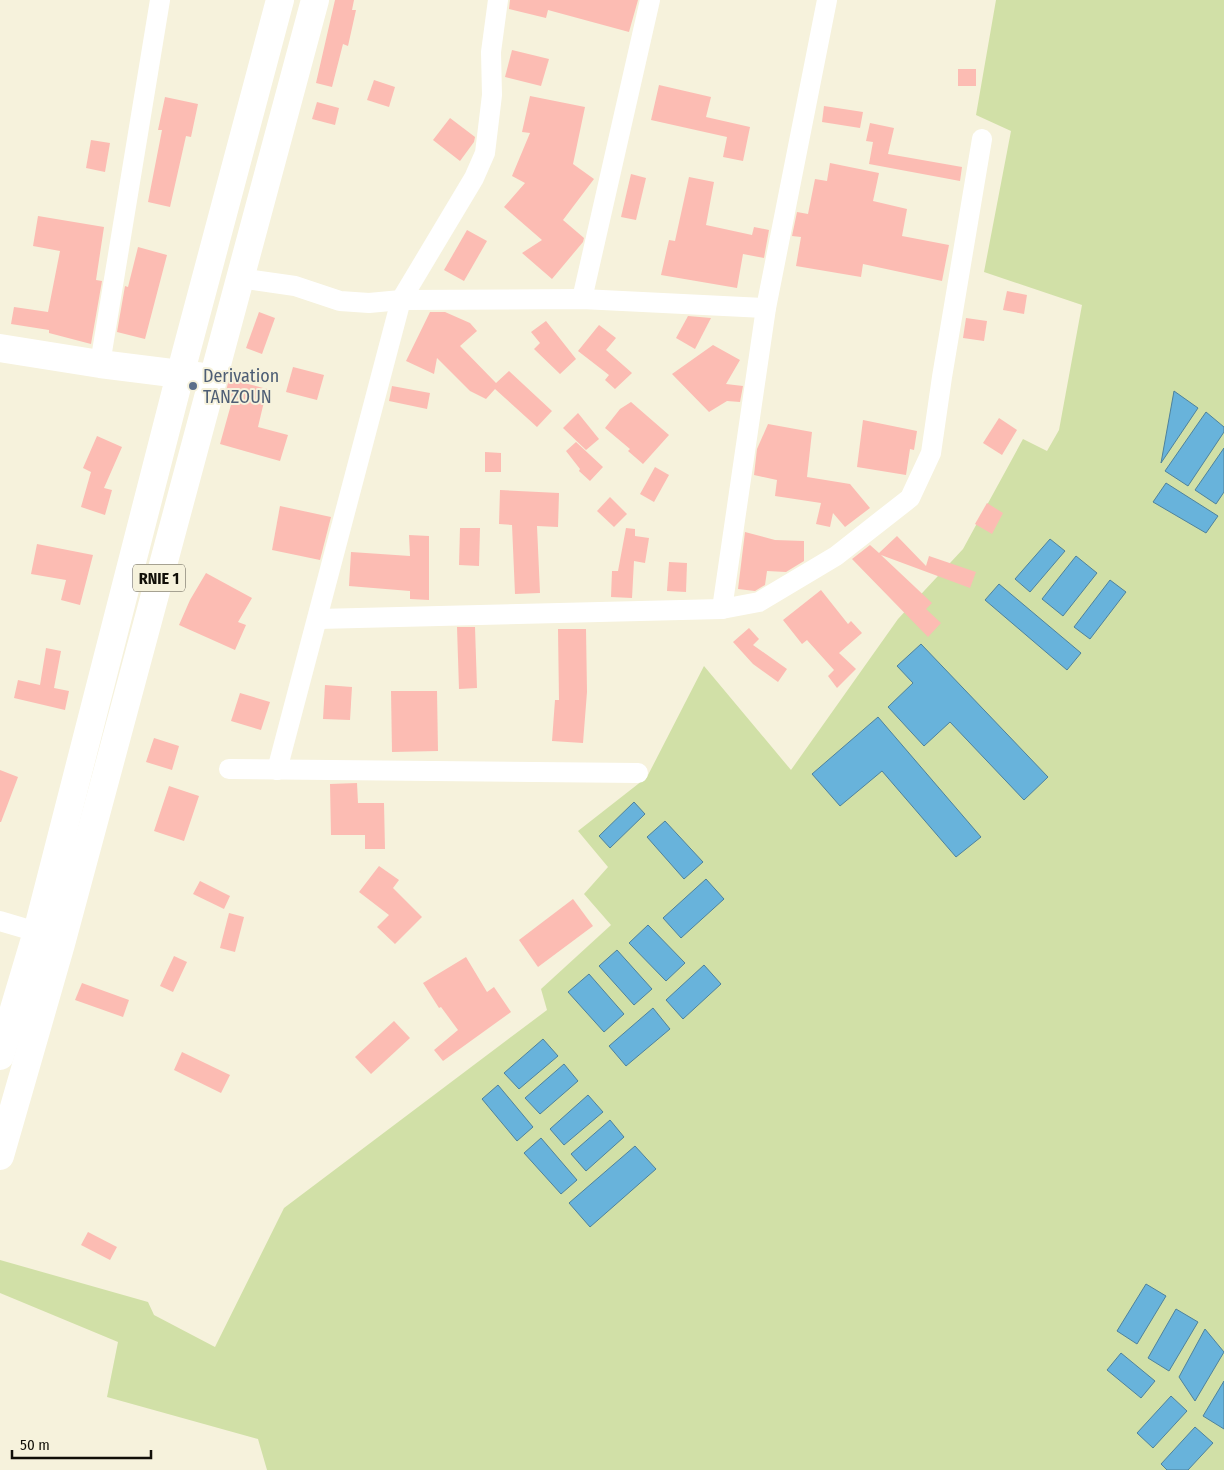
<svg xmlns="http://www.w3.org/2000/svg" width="1224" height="1470" font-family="'Fira Sans Condensed',sans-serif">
<rect width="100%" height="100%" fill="#f6f2dc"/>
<!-- green -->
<path fill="#d1e0a7" d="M996 0H1224V1470H267L258 1439 107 1397 118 1342 0 1293V1260L148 1302 154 1315 215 1347 284 1208 547 1010 541 989 611 925 584 894 608 867 578 831 647 777 704 666 791 770 898 619 963 549 1023 439 1047 451 1059 430 1082 305 984 272 1011 131 976 115Z"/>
<!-- water -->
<g fill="#68b3db" stroke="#4e829c">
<path d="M1174 391 1198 408 1161 463Z"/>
<path d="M1206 412 1224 427V432L1188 486 1165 471Z"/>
<path d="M1224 448V492L1216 504 1195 490Z"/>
<path d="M1166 483 1218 516 1206 533 1153 502Z"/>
<path d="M1050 539 1065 551 1030 592 1015 579Z"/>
<path d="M1076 556 1097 573 1063 616 1042 599Z"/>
<path d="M1110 580 1126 592 1090 639 1074 627Z"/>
<path d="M999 584 1081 653 1067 670 985 600Z"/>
<path d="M921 644 1048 777 1024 800 950 722 924 746 888 707 913 683 897 666Z"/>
<path d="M878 717 981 837 956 857 882 771 840 806 812 774Z"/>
<path d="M634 802 645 814 610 848 599 836Z"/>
<path d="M665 821 703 862 684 879 647 837Z"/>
<path d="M706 879 724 899 681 938 663 918Z"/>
<path d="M648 925 685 963 666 981 629 943Z"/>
<path d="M617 950 652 989 634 1005 599 966Z"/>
<path d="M704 965 721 984 683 1019 666 1000Z"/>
<path d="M589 974 624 1014 604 1032 568 992Z"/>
<path d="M653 1008 670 1029 626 1066 609 1046Z"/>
<path d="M543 1039 558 1056 519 1089 504 1073Z"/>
<path d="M564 1064 578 1081 540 1114 525 1098Z"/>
<path d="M498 1085 533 1127 517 1141 482 1099Z"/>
<path d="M588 1095 603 1112 564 1145 550 1129Z"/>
<path d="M610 1120 624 1137 586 1171 571 1154Z"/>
<path d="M541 1138 577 1180 561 1194 524 1153Z"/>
<path d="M635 1146 656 1169 590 1227 569 1203Z"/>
<path d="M1146 1284 1166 1296 1137 1344 1117 1331Z"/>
<path d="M1176 1309 1198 1322 1169 1371 1148 1358Z"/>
<path d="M1205 1329 1224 1352 1195 1401 1179 1377Z"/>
<path d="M1121 1353 1155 1381 1141 1398 1107 1370Z"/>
<path d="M1224 1381V1429L1203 1416Z"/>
<path d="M1171 1396 1187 1411 1153 1448 1137 1433Z"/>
<path d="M1195 1427 1213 1443 1188 1470H1167L1161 1464Z"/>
</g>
<!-- building -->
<g fill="#fcbcb3">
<path d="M335 0H354L352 10H356L348 46 343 44 332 87 316 83Z"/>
<path d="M510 0H638L629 32 548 10 546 18 509 9Z"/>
<path d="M512 50 549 59 541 86 505 77Z"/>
<rect x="958" y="69" width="18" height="17"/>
<path d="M374 80 395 87 389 107 367 100Z"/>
<path d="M659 85 711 97 706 117 750 127 743 161 723 157 727 137 651 120Z"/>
<path d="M530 96 585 107 573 164 594 179 563 220 584 238 583 242 552 279 522 253 542 240 504 207 525 183 512 176 530 133 522 132Z"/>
<path d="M165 97 198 104 191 137 186 136 170 207 148 202 162 130H158Z"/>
<path d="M317 102 339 108 335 125 312 119Z"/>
<path d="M824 106 863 112 860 128 822 122Z"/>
<path d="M450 118 475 137 474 142 460 161 433 140Z"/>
<path d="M870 123 894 128 888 154 962 167 960 181 869 164 873 142 866 141Z"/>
<path d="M91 140 110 143 105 172 86 168Z"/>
<path d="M830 163 879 173 873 201 907 209 902 236 949 245 942 281 863 264 861 277 796 266 801 237 792 236 797 212 808 214 815 179 827 181Z"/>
<path d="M631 174 646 178 636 220 621 217Z"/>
<path d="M689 177 714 182 706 225 752 235 754 227 769 230 764 258 743 254 737 288 661 275 669 240 675 241Z"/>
<path d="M38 216 104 227 96 280 102 281 91 344 49 333V330L11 324 14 307 48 312 60 251 33 246Z"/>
<path d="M467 230 487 241 464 281 444 270Z"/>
<path d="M138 247 167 255 145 339 117 332 125 286 128 287Z"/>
<path d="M1007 291 1027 295 1024 314 1003 310Z"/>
<path d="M259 312 275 318 262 354 246 348Z"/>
<path d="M430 312H445L470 323 477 331 460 346 496 383 509 371 552 411 537 427 495 389 486 399 470 391 437 358 434 374 406 361Z"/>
<path d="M688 316 711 318 695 349 676 338Z"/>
<path d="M966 318 987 321 984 341 963 338Z"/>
<path d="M546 321 576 359 560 374 534 349 540 343 531 332Z"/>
<path d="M599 325 616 338 606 350 632 373 615 389 605 380 609 375 578 351Z"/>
<path d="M713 345 740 360 726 384 743 386 740 402 727 401 709 412 672 374Z"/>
<path d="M293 367 324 375 317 400 286 392Z"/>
<path d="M229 379 267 389 258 427 288 435 280 461 220 444 232 401 224 399Z"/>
<path d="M392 386 430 393 427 409 389 401Z"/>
<path d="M631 402 669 435 643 464 628 451 630 449 605 428 620 409Z"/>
<path d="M578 413 599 439 586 450 563 428Z"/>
<path d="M999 418 1017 430 1002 455 983 443Z"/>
<path d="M863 420 917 431 914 450 910 449 906 475 857 467Z"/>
<path d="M768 424 812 432 807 477 850 484 870 508 845 527 833 513 830 527 816 524 821 503 775 496 777 480 754 475 757 449Z"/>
<path d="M97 436 122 447 104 488 112 490 105 515 81 507 91 472 83 468Z"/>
<path d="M576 442 603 467 590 481 579 471 580 469 566 451Z"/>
<path d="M485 452 501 453V472H485Z"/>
<path d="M655 467 669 475 654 502 640 494Z"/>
<path d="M500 490 559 493 558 527 537 526 540 593 515 594 512 525 499 524Z"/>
<path d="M610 497 627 514 614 527 597 511Z"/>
<path d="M987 503 1003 513 992 534 975 524Z"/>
<path d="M280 506 331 517 320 560 272 550Z"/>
<path d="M460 528H480L479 566 459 565Z"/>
<path d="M626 528 635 529V536L649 538 645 563 634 561 632 598 611 597 612 571H618Z"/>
<path d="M745 532 775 540 804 541V561L786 572 767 571 765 585 755 591 738 589Z"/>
<path d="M409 535 429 536V600L410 599V591L349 586 351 552 410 556Z"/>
<path d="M897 536 926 566 929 556 976 572 970 588 881 555 932 603 926 609 941 623 928 637 852 559 870 545 879 553Z"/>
<path d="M37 544 93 555 80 605 61 600 66 580 31 574Z"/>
<path d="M669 562 687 563 686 592 667 591Z"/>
<path d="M206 573 252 598 238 622 246 625 235 650 179 625 190 600Z"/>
<path d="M821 590 848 624 851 621 862 633 839 653 856 669 837 688 828 676 834 670 807 640 802 644 783 620Z"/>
<path d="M457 627H475L477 688 459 689Z"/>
<path d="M749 628 759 639 753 645 787 669 778 682 753 664 733 642Z"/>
<path d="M558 629H586L587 692 583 743 552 741 555 700H559Z"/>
<path d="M46 648 61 651 54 688 69 691 65 710 14 698 18 680 40 685Z"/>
<path d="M325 685 352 687 350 720 323 719Z"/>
<path d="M391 691H437L438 751 392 752Z"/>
<path d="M240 693 270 702 261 730 231 721Z"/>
<path d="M154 738 179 746 172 770 146 762Z"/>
<path d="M0 770 18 777 1 822H0Z"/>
<path d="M357 783 358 803H384L385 849H365V835H331L330 784Z"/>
<path d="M169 786 199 796 184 841 154 831Z"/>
<path d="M379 866 399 880 393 888 422 917 395 944 377 927 389 915 359 892Z"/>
<path d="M200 881 230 896 224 909 193 894Z"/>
<path d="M573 899 593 926 538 967 519 940Z"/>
<path d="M229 913 244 917 235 952 220 948Z"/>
<path d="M174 956 187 962 173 992 160 986Z"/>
<path d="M466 957 487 992 494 987 511 1012 443 1061 434 1050 458 1030 441 1007 439 1008 423 983Z"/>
<path d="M82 983 129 1000 123 1017 75 1000Z"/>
<path d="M394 1021 410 1038 371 1074 355 1057Z"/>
<path d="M182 1052 230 1075 221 1093 174 1070Z"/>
<path d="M88 1232 117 1247 110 1260 81 1245Z"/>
</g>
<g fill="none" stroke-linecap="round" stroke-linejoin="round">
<!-- street -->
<g stroke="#fff" stroke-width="20">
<path d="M240 278 295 286 340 301 369 303 401 300 582 299 766 308"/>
<path d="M582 299 650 0"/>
<path d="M100 364 160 0"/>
<path d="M722 609 766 308 827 0"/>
<path d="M318 619 722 609 759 602 836 556 910 498 931 453 942 377 982 139"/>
<path d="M229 769 638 773"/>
<path d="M277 770 401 300 474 178 485 153 492 95 491 52 498 0"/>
<path d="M0 921 37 932"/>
</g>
<!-- secondary -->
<path stroke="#fff" stroke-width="28" d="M0 348 100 364 212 378"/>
<!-- highway -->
<g stroke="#fff" stroke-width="28">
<path d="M0 1056 37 932 180 375 280 0"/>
<path d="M0 1156 61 944 315 0"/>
</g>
</g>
<!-- markers -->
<circle fill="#5c6f8a" stroke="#f6f2dc" stroke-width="2" cx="193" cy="386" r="5"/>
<g text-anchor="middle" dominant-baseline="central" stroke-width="4" stroke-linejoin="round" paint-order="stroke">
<!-- shield labels -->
<rect fill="#f6f2dc" stroke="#565348" stroke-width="1" x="133" y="564.5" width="52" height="27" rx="4"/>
<g font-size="16" font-weight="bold" fill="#110f08">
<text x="159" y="578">RNIE 1</text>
</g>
<!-- service labels -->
<g font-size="18" fill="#4e5e75" stroke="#f6f2dc" text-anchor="start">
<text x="203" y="376">Derivation<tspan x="203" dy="21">TANZOUN</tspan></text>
</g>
</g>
<!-- scale -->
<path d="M12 1450v8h139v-8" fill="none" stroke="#110f08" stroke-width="2.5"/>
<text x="20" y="1450" font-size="15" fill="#110f08" stroke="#f6f2dc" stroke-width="4" paint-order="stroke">50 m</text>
</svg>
